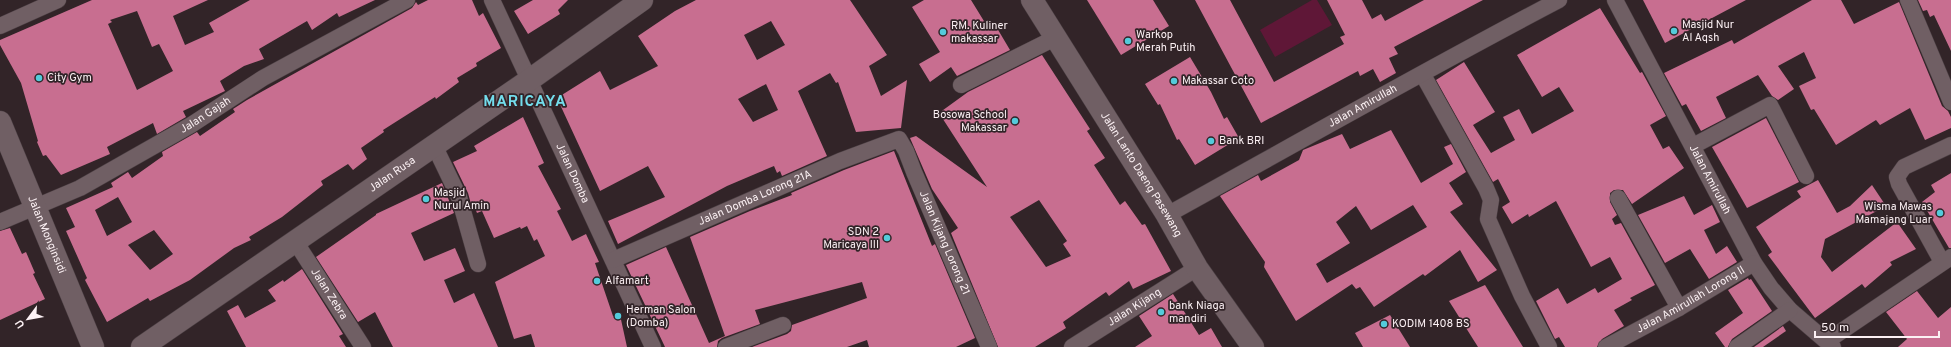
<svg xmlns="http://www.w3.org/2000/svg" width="1951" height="347" font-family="Overpass,sans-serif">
<rect width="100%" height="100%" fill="#322428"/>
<!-- green -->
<path fill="#5f1737" d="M1312 0H1317L1332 25 1275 57 1260 30Z"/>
<!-- building -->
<g fill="#c86e90" fill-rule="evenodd">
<path d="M92 0H208L173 16 185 45 214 32 209 23 250 0H375L339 17 337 13 312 30 307 21 259 49 264 59 244 66 220 81 225 91 183 111 186 117 157 134 153 123 107 147 110 154 61 175 46 155 43 156 37 142 38 141 21 83 0 45V40ZM137 11 152 47 159 44 173 71 137 90 108 24 112 22 110 20Z"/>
<path d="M428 0H472L479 16 483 13 501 48 476 63 477 66 457 78 459 82 436 99 435 97 383 130 384 132 361 148 367 159 353 170 348 164 321 181 323 185 282 217 249 237 251 240 234 248 190 280 150 301 148 298 107 322 85 280 87 278 66 231 75 227 66 208 113 187 111 183 128 172 132 178 163 156 162 152 197 132 200 136 235 112 233 109 247 100 412 8 416 2 418 5ZM118 197 132 222 107 236 95 210ZM154 230 173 254 150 270 128 245Z"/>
<path d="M533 0H568L558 10 560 14 528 34 514 11Z"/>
<path d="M696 0H850L887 55 869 66 881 96 907 80 901 128 856 132 838 82 836 83 830 73 798 91 827 156 782 176 780 171 777 173 774 166 727 186 618 244 608 221 665 197 648 166 600 191 557 98 600 71 610 90 658 66 638 36 675 11ZM771 21 785 45 757 60 744 35ZM766 84 778 110 753 122 738 99Z"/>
<path d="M924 0H971L987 26 994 23 1010 50 957 76 951 67 930 82 919 64 940 52 912 7Z"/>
<path d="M1087 0H1153L1169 26 1121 55Z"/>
<path d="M1195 0H1230L1274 82 1344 44 1340 37 1345 35 1327 0H1362L1372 19 1381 14 1385 21 1424 0H1483L1394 47 1398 54 1389 58 1396 73 1380 82 1373 69 1360 76 1358 71 1261 123Z"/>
<path d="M1643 0H1746L1665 43Z"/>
<path d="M1812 0H1841L1854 24 1899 2 1942 106 1948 111 1951 117V128L1925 140 1910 108 1880 125 1876 120 1836 145 1814 109 1811 110 1799 86 1816 78 1804 52 1778 66 1794 89 1778 100 1772 96 1758 75 1716 97 1726 118 1701 131 1686 104 1682 106 1664 73 1732 40 1734 44Z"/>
<path d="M1918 0H1951V51L1934 15 1930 17 1927 10 1923 11Z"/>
<path d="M1600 8 1640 73 1642 72 1666 116 1650 125 1663 149 1669 146 1684 168 1632 204 1623 190H1614L1610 193V202L1617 215 1612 219 1615 225 1621 223 1655 285 1630 298 1632 300 1614 310 1624 326 1602 339 1597 347H1565L1559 337 1555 339 1536 301 1558 288 1567 304 1595 288 1598 293 1622 279 1610 257 1591 267 1556 201 1529 217 1528 214 1512 224 1502 207 1510 202 1498 179 1493 182 1436 80 1464 62 1495 112 1473 125 1491 153 1515 140 1503 117 1519 109 1532 134 1574 111 1559 87 1542 97 1517 55Z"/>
<path d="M1042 55 1090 129 1087 131 1105 158 1094 165 1120 205 1125 201 1142 225 1145 224 1171 271 1133 289 1129 281 1109 296 1106 292 1063 322 1066 328 1035 347H998L951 233 958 228 932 189 910 138 916 136 987 187 939 113 968 92ZM1039 200 1067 241 1063 244 1071 256 1046 267 1010 217Z"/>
<path d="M1190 57 1211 92 1224 119 1227 117 1239 138 1195 165 1179 139 1177 140 1160 104 1158 105 1145 84Z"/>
<path d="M523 117 544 163 538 166 561 209 557 211 572 241 586 234 599 262 595 263 613 316 620 315 627 347H535L531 334 514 339 495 282 545 256 537 239 534 241 527 226 521 229 520 227 494 238 482 211 477 213 473 203 471 204 468 193 453 162 477 151 474 146Z"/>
<path d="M1766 118 1799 182 1747 208 1712 147Z"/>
<path d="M1391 130 1421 183 1453 164 1444 147 1451 144 1466 172 1449 183 1463 204 1450 212 1497 270 1478 282 1460 250 1425 276 1423 274 1374 307 1360 287 1356 289 1352 284 1296 321 1264 267 1265 262 1220 196 1258 175 1261 181 1299 160 1303 150 1342 134 1350 149ZM1413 205 1427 227 1327 283 1316 264 1350 243 1336 222 1356 206 1371 230Z"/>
<path d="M894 151 932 246 935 244 975 338 956 347H869L867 340 847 347H752L787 334 791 331 792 325 867 298 862 282 755 310 760 324 722 338 718 341 717 347H665L626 265 666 247 709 343 725 336 690 237 750 211 792 195 791 193 844 170Z"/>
<path d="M1951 173V248H1949L1922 202 1935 192 1931 185Z"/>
<path d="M1818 180 1837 213 1850 206 1872 185 1886 206 1825 239 1821 257 1832 272 1897 222 1916 249 1890 262 1892 265 1865 288 1862 284 1815 318 1768 255 1772 252 1756 227 1801 197 1797 191Z"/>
<path d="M442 183 454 213 411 233 424 261 455 248 465 271 444 280 454 303 474 293 498 347H393L375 312 358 322 316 257 376 215V214Z"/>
<path d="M1684 196 1694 215 1712 205 1720 222 1704 230 1716 254 1727 246 1737 262 1709 279 1690 249 1665 263 1638 215Z"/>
<path d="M10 228 22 254 26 252 35 273 33 274 45 299 0 320V231Z"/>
<path d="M302 269 343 334 339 336 346 347H246L227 311 238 305 245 318 276 301 268 290 283 280 284 282Z"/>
<path d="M1748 278 1749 280 1751 279 1772 311 1732 339 1728 347H1725L1715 333 1743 313 1728 290Z"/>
<path d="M1485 285 1523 347H1478L1449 301Z"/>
<path d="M1917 291 1938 318 1951 307V347H1898L1907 339 1886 312Z"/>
<path d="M1173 294 1199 335 1211 328 1222 347H1135L1152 336 1139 316Z"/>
<path d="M1390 315 1410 347H1363L1355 333Z"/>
<path d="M1783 326 1786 331 1763 347H1754Z"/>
</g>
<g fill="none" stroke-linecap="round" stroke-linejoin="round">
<!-- street casing -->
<g stroke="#4b3f43" stroke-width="17">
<g id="street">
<path id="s1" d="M492 0 653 347"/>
<path id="s2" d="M1615 0 1754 263 1771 288 1790 310 1833 347"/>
<path d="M1908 0 1951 102"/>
<path d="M0 26 58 0"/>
<path d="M1423 75 1486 188 1491 200 1488 219 1522 296 1549 347"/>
<path d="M961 85 1055 38"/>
<path d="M434 145 459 197 478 264"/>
<path d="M1693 146 1770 105 1806 176"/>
<path d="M1618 198 1679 308"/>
<path id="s3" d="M1167 215C1297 143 1427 69 1559 0"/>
<path id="s4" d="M0 222 80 188 191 125 263 78 407 0"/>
<path id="s5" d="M295 241 363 347"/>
<path id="s6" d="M613 260 840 161 899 139 906 151 914 172 989 347"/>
<path d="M1942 262 1899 184 1897 177 1904 167 1951 145"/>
<path d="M1827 341 1951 257"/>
<path d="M726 347 783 325"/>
<path id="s7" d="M1072 347 1197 268"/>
<path id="s8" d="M1606 347 1679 308 1754 263"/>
<path d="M1737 347 1790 310"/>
</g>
</g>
<!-- secondary casing -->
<g stroke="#4b3f43" stroke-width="23">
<g id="secondary">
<path id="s9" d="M1032 0 1167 215 1197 268 1253 347"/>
<path id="s10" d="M0 122 93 347"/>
<path id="s11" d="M142 347 528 81 642 0"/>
</g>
</g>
<!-- street -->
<use href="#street" stroke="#705f64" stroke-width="16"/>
<!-- secondary -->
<use href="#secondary" stroke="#705f64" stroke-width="22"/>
</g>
<!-- markers -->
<g fill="#53cbdb" stroke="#322428" stroke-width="1.5">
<circle cx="1674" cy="31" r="4"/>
<circle cx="943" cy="32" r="4"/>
<circle cx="1128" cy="41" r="4"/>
<circle cx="39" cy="78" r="4"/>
<circle cx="1174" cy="81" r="4"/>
<circle cx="1015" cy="121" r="4"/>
<circle cx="1211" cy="141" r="4"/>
<circle cx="426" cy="199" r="4"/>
<circle cx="1940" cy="213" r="4"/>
<circle cx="887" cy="238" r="4"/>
<circle cx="597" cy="281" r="4"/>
<circle cx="1161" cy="312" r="4"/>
<circle cx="618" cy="316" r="4"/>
<circle cx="1384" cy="324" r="4"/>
</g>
<g text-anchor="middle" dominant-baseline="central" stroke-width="3.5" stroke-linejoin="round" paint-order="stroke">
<!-- poi labels -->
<g font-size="11" fill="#fcf1f4" stroke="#322428" text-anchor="start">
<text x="1682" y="25">Masjid Nur<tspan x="1682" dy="13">Al Aqsh</tspan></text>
<text x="951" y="26">RM. Kuliner<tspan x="951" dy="13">makassar</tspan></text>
<text x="1136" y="35">Warkop<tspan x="1136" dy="13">Merah Putih</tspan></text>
<text x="47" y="78">City Gym</text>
<text x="1182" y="81">Makassar Coto</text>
<text x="1007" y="115" text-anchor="end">Bosowa School<tspan x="1007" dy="13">Makassar</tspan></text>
<text x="1219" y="141">Bank BRI</text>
<text x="434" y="193">Masjid<tspan x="434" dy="13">Nurul Amin</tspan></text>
<text x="1932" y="207" text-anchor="end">Wisma Mawas<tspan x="1932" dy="13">Mamajang Luar</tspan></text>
<text x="879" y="232" text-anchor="end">SDN 2<tspan x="879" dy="13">Maricaya III</tspan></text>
<text x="605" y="281">Alfamart</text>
<text x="1169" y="306">bank Niaga<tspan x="1169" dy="13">mandiri</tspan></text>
<text x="626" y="310">Herman Salon<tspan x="626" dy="13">(Domba)</tspan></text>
<text x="1392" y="324">KODIM 1408 BS</text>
</g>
<!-- street labels -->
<g font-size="11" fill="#fcf1f4" stroke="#322428">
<text stroke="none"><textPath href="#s3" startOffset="224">Jalan Amirullah</textPath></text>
<text stroke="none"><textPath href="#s4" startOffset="232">Jalan Gajah</textPath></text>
<text stroke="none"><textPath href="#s11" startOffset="304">Jalan Rusa</textPath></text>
<text stroke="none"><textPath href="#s1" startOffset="191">Jalan Domba</textPath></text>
<text stroke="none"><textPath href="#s9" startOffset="206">Jalan Lanto Daeng Pasewang</textPath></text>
<text stroke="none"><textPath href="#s2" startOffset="203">Jalan Amirullah</textPath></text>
<text stroke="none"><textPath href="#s6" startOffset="155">Jalan Domba Lorong 21A</textPath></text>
<text stroke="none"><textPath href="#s10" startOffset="122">Jalan Monginsidi</textPath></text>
<text stroke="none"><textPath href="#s6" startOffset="424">Jalan Kijang Lorong 21</textPath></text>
<text stroke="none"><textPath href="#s5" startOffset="63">Jalan Zebra</textPath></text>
<text stroke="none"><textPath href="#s8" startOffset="97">Jalan Amirullah Lorong II</textPath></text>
<text stroke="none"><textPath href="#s7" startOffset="74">Jalan Kijang</textPath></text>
</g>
<!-- district labels -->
<g font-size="15" font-weight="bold" letter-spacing="1" fill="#73ddec" stroke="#322428">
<text x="525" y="102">MARICAYA</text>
</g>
</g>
<!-- north arrow -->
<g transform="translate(28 319) rotate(238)" stroke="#322428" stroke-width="3" paint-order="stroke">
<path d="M0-3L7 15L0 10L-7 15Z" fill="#fcf1f4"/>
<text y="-6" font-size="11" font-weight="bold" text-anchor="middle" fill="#fcf1f4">U</text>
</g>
<!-- scale -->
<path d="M1815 331v6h124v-6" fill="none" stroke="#fcf1f4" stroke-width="2"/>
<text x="1821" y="331" font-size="12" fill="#fcf1f4" stroke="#322428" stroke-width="3" paint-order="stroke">50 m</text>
</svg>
